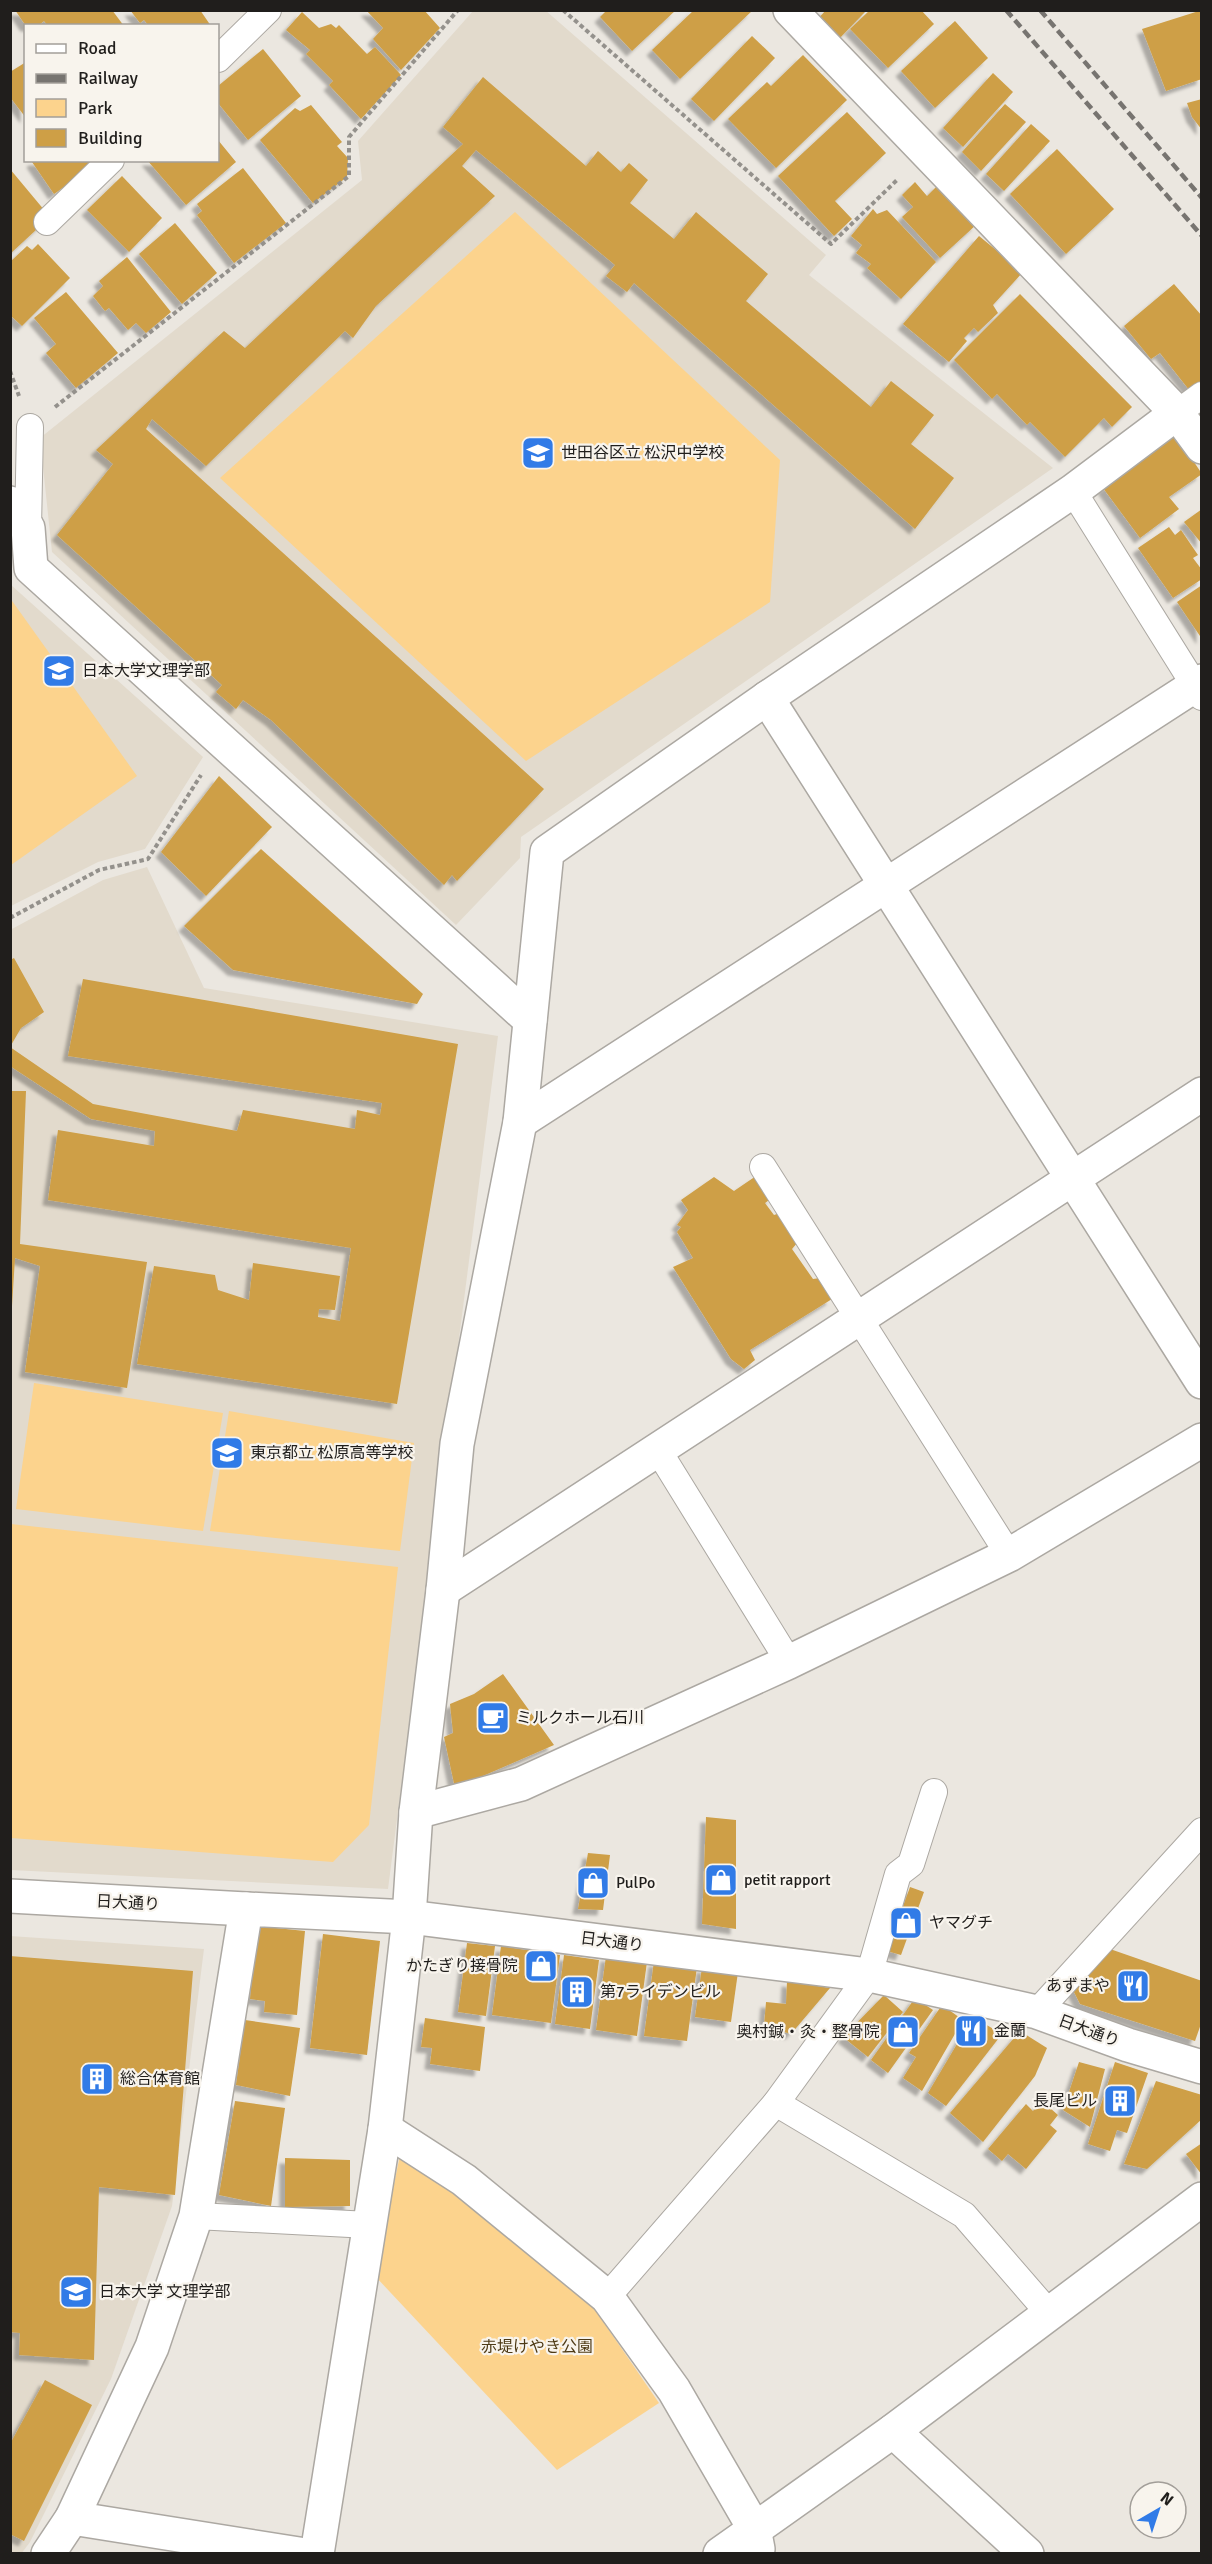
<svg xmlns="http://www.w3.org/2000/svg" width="1212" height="2564" font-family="Signika,'Noto Sans JP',sans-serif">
<defs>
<filter id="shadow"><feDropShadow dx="-5.5" dy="5.5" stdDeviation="1.5" flood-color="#0004"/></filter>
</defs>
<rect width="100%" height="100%" fill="#ebe7e0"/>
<!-- built -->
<g fill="#e2dacc">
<path d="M545 10 826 255 809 275 1053 468 521 837 520 858 456 925 52 552 40 438 362 180 358 141 473 11Z"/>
<path d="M11 585 203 757 145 849 98 862 11 906Z"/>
<path d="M147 867 204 988 498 1036 388 1889 11 1870 10 930 103 880Z"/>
<path d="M10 1936 204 1949 172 2206 111 2379 30 2542 21 2554 10 2553Z"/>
</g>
<!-- green -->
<g fill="#fcd38d">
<path d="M515 212 780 460 770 602 526 761 220 478Z"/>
<path d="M10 598 137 776 11 865H10Z"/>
<path d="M34 1383 223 1413 203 1531 16 1509Z"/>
<path d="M229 1411 414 1443 400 1551 210 1531Z"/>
<path d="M11 1524 398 1567 369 1825 333 1862 11 1838Z"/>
<path d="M400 2155 504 2227 589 2301 659 2403 557 2470 375 2276Z"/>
</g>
<!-- building -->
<g fill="#ce9f46" filter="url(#shadow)">
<path d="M15 10H112L124 26H48L44 21 38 26H26Z"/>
<path d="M130 10H200L211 26H149L144 20 140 23Z"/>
<path d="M366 10H424L440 28 401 70 373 39 383 28Z"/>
<path d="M607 10H676L632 51 600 17Z"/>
<path d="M694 10H753L680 79 652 50Z"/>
<path d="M826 10H867L835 43 816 21Z"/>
<path d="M870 10H921L934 24 888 68 850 29Z"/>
<path d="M1202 10V79L1166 91 1142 29Z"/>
<path d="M302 12 319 28 331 24 336 28 339 25 367 54 375 47 401 75 361 119 329 85 333 81 306 54 310 50 286 30Z"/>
<path d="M955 21 988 58 935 108 901 71Z"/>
<path d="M752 36 775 58 714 121 691 99Z"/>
<path d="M263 49 301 96 248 140 218 103V86Z"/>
<path d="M803 55 847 100 776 168 728 119 767 82 771 86Z"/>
<path d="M26 62V118L10 97V72Z"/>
<path d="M993 73 1013 92 963 147 943 128Z"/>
<path d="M483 77 586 166 598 151 621 172 629 163 648 180 630 203 674 239 696 212 768 274 746 301 871 407 891 381 934 415 911 444 954 478 915 529 634 283 627 292 606 276 615 265 476 150 462 166 495 196 376 306 353 338 345 331 206 466 152 419 146 429 544 789 457 881 452 875 444 885 271 720 243 700 236 709 216 692 222 685 57 535 113 464 96 450 224 331 245 348 463 144 443 127Z"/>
<path d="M1202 99V130L1192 117 1187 103Z"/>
<path d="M1005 104 1026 122 981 171 962 152Z"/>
<path d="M311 105 342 142 337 146 348 158 347 177 313 203 260 140 295 108 300 111Z"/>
<path d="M847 112 886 153 835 201 852 219 834 236 778 176Z"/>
<path d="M1031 124 1050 141 1004 191 986 174Z"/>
<path d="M218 140 236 162 186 205 147 160H218Z"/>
<path d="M1057 149 1114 209 1066 254 1010 194Z"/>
<path d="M34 160H102L54 194 32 162Z"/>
<path d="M243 168 286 223 234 263 197 215 202 211 197 204Z"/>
<path d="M10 169 50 217 10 254Z"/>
<path d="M122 176 162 218 129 252 87 210Z"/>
<path d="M915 182 927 196 939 184 977 224 940 258 902 217 913 207 902 195Z"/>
<path d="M873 209 877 214 887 210 936 262 901 299 867 268 871 264 856 253 862 245 851 236Z"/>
<path d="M175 223 217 273 182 304 139 254Z"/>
<path d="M979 236 1023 272 993 305 998 313 978 332 974 328 964 338 967 341 949 362 903 324Z"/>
<path d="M38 244 70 278 22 326 10 315V262L27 246 32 250Z"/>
<path d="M127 257 171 312 146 333 136 323 128 330 109 308 105 311 93 296 103 286 99 281Z"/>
<path d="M1174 284 1202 316V382L1190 391 1160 353 1151 359 1124 326Z"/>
<path d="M66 292 118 353 76 388 46 353 56 344 34 318Z"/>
<path d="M1020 294 1132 407 1112 427 1104 418 1065 457 1030 422 1027 425 997 394 992 399 954 360Z"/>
<path d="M1176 435 1202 474 1169 497 1179 509 1140 538 1103 488Z"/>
<path d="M1202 509V544L1184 522Z"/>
<path d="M1169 527 1175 535 1181 530 1198 555 1193 558 1202 570V579L1173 598 1138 548Z"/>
<path d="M1202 585V639L1177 602Z"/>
<path d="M219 776 272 827 206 896 161 852Z"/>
<path d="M261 849 423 994 417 1004 233 970 184 926Z"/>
<path d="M14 958 44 1012 21 1028 10 1047V960Z"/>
<path d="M83 979 458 1044 397 1404 137 1364 154 1266 215 1275 218 1290 249 1300 253 1263 340 1276 335 1310 319 1309 318 1317 340 1321 351 1248 48 1200 58 1130 154 1146 155 1131 91 1119 10 1066V1047L93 1104 237 1131 243 1110 355 1129 357 1110 380 1115 382 1103 68 1056Z"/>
<path d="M10 1091H26L20 1244 147 1262 127 1388 25 1372 40 1266 15 1258 10 1338Z"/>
<path d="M756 1176 772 1198 765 1203 774 1215 780 1213 798 1242 792 1249 813 1279 820 1278 832 1299 750 1350 755 1360 744 1369 731 1359 673 1267 693 1258 677 1232 681 1227 677 1225 688 1210 681 1200 714 1177 734 1191Z"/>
<path d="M503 1674 554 1745 455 1788 444 1737 453 1733 450 1704 474 1694Z"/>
<path d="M706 1817 736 1820V1929L702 1924Z"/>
<path d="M588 1853 610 1855 603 1910 578 1909Z"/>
<path d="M910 1887 924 1892 901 1955 887 1951Z"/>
<path d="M257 1926 305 1931 297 2015 264 2012 265 2001 250 1999Z"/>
<path d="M323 1934 380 1941 367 2055 310 2048Z"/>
<path d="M467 1943 495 1946 486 2016 458 2012Z"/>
<path d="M501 1946 560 1955 551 2023 492 2015Z"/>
<path d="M1110 1949 1202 1981V2021L1195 2041 1080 2004 1073 1990Z"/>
<path d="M564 1955 599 1960 590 2029 555 2024Z"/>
<path d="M10 1956 193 1971 175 2195 99 2187 94 2360 19 2355 20 2333 10 2332Z"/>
<path d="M606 1956 647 1962 637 2036 596 2030Z"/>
<path d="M654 1961 697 1967 687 2041 644 2036Z"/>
<path d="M702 1967 738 1972 731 2022 695 2017Z"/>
<path d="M787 1981 830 1988 791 2034 764 2026 766 2002 786 2004Z"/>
<path d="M884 1995 903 2012 868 2057 843 2037Z"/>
<path d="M915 1998 933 2010 888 2073 871 2060Z"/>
<path d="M942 2005 963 2020 922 2091 903 2078 916 2057 909 2053Z"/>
<path d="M973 2017 1002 2034 946 2106 928 2093Z"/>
<path d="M425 2018 485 2027 480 2071 430 2064 432 2048 421 2047Z"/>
<path d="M245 2020 300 2028 290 2096 236 2085Z"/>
<path d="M1020 2031 1047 2048 1035 2076 983 2142 950 2113Z"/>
<path d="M1079 2062 1105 2069 1090 2127 1063 2110Z"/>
<path d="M1115 2062 1148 2073 1127 2133 1117 2130 1110 2151 1088 2144Z"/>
<path d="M1156 2081 1202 2095V2119L1147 2169 1124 2164Z"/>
<path d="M235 2101 285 2108 271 2206 219 2195Z"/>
<path d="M1042 2101 1058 2115 1050 2125 1057 2131 1026 2169 1008 2154 1002 2161 988 2149 1026 2104 1033 2111Z"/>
<path d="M1202 2143V2175L1186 2154Z"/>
<path d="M285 2158 350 2160V2206L285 2207Z"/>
<path d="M45 2380 92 2405 24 2541 10 2534V2444Z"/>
</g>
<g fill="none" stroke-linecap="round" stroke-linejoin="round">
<!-- service casing -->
<g stroke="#aca8a2" stroke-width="28">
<g id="service">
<path d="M218 59 268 10"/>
<path d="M47 222 111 160"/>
<path d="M1177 413 1202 395"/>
<path d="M1073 491 1202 697"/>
<path d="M28 528 30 427"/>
<path d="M763 1167 1009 1555"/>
<path d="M658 1450 789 1662"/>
<path d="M1037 2012 1202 1831"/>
<path d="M776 2103 964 2215 1048 2312"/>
<path d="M196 2216 369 2225"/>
<path d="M607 2297 776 2103 869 1975 898 1874 911 1864 934 1792"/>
</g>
</g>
<!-- minor casing -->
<g stroke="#aca8a2" stroke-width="36">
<g id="minor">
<path d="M790 10 1177 413 1202 447"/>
<path d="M10 503 28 528 31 568 530 1020"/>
<path d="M767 698 1202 1382"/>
<path d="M520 1122 1202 681"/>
<path d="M443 1590 1202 1094"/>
<path d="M416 1812 521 1784 789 1662 1009 1555 1202 1440"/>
<path d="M385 2129 464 2180 607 2297 674 2390 754 2528 758 2549"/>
<path d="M893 2431 1027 2554"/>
<path d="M72 2518 299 2554"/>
<path d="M48 2554 72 2518 152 2347 196 2216 246 1909 409 1917 869 1975 1037 2012 1128 2045 1202 2067"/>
<path d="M317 2554 385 2129 409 1917 416 1812 443 1590 457 1444 520 1122 547 852 767 698 1073 491 1177 413"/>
<path d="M720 2554 893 2431 1202 2199"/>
</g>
</g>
<!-- tertiary casing -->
<g stroke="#aca8a2" stroke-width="36">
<path id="tertiary" d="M10 1896 246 1909"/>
</g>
<!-- path -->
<g stroke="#94918c" stroke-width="4" stroke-dasharray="4.5 3" stroke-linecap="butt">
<path d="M563 10 831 244 898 179"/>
<path d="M10 371 19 396"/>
<path d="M55 407 349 176V137L458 10"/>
<path d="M10 918 99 870 148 859 201 775"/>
</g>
<!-- service -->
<use href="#service" stroke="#fff" stroke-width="26"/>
<!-- minor -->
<use href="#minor" stroke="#fff" stroke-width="33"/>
<!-- tertiary -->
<use href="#tertiary" stroke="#fff" stroke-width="33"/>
<!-- rail -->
<g stroke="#777470" stroke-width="4.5" stroke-dasharray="9 4.5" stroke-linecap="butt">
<path d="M1006 10 1202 236"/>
<path d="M1040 10 1202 198"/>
</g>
</g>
<!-- icons -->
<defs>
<g id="school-square" transform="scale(1.725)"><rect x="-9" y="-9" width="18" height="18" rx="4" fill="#317be7" stroke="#f8f4ed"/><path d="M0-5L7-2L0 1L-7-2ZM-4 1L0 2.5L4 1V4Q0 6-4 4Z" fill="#fff"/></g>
<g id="university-square" transform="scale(1.725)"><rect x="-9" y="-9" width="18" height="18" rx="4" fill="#317be7" stroke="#f8f4ed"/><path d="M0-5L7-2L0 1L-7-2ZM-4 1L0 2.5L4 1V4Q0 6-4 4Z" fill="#fff"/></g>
<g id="cafe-square" transform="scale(1.725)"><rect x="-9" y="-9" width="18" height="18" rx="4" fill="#317be7" stroke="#f8f4ed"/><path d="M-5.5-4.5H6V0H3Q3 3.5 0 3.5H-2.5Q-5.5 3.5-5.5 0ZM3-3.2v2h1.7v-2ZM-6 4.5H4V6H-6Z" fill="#fff"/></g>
<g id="shop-square" transform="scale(1.725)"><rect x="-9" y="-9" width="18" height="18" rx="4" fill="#317be7" stroke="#f8f4ed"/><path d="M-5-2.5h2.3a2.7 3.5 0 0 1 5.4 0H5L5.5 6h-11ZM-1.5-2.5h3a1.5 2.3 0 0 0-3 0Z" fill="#fff"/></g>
<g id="restaurant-square" transform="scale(1.725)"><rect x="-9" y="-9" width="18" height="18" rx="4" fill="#317be7" stroke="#f8f4ed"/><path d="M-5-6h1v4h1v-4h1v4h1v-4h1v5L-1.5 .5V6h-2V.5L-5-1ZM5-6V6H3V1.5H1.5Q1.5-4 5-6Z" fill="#fff"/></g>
<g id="building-square" transform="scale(1.725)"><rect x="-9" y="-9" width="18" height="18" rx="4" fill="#317be7" stroke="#f8f4ed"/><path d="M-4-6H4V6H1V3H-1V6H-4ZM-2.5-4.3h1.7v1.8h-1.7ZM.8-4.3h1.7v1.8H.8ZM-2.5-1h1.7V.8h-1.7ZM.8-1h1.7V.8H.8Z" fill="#fff"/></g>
</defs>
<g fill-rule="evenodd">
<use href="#school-square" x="538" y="453"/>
<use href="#university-square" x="59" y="671"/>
<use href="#school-square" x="227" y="1453"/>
<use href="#cafe-square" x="493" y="1718"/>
<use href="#shop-square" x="721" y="1880"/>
<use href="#shop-square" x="593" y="1883"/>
<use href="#shop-square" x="906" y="1923"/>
<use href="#shop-square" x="541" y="1966"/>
<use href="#restaurant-square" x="1133" y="1986"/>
<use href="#building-square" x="577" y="1992"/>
<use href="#restaurant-square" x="971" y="2031"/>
<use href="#shop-square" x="903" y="2032"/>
<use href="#building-square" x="97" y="2079"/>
<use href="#building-square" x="1120" y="2101"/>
<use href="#university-square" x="76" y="2292"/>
</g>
<g text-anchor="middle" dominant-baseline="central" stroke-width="4.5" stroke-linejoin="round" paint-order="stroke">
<!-- poi labels -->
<g font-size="16" fill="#201e1c" stroke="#f8f4ed" text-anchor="start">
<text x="561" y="453">世田谷区立 松沢中学校</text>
<text x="82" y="671">日本大学文理学部</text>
<text x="250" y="1453">東京都立 松原高等学校</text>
<text x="516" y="1718">ミルクホール石川</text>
<text x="744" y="1880">petit rapport</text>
<text x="616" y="1883">PulPo</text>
<text x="929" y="1923">ヤマグチ</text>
<text x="518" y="1966" text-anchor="end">かたぎり接骨院</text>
<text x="1110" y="1986" text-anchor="end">あずまや</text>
<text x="600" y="1992">第7ライデンビル</text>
<text x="994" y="2031">金蘭</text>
<text x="880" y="2032" text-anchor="end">奥村鍼・灸・整骨院</text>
<text x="120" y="2079">総合体育館</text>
<text x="1097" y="2101" text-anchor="end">長尾ビル</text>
<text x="99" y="2292">日本大学 文理学部</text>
</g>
<!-- street labels -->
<g font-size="16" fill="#201e1c" stroke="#f8f4ed">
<text transform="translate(128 1903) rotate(3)">日大通り</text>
<text transform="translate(612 1942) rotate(7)">日大通り</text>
<text transform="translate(1089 2031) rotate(20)">日大通り</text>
</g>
<!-- park labels -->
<g font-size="16" fill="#4e3a15" stroke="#f8f4ed">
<text x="537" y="2347">赤堤けやき公園</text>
</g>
</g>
<!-- border -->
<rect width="1212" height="2564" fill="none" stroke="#201e1c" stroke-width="24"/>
<!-- legend -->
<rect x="24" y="24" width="195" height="138" fill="#f8f4ed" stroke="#a29e99" stroke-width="1.5"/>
<rect x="36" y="44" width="30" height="9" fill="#ffffff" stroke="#a29e99" stroke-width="1.5"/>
<text x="78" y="54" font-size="18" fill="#201e1c">Road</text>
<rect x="36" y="74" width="30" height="9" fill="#777470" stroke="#a29e99" stroke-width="1.5"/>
<text x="78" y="84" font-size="18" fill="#201e1c">Railway</text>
<rect x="36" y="99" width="30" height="18" fill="#fcd38d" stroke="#a29e99" stroke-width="1.5"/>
<text x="78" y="114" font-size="18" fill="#201e1c">Park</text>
<rect x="36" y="129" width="30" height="18" fill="#ce9f46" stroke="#a29e99" stroke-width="1.5"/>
<text x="78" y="144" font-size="18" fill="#201e1c">Building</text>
<!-- north arrow -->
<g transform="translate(1158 2510) rotate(39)"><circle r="28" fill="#f8f4ed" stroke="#a29e99" stroke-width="1.5"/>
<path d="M0-4.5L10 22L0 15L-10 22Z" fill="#317be7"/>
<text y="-9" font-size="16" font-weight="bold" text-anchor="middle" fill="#201e1c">N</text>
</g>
</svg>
